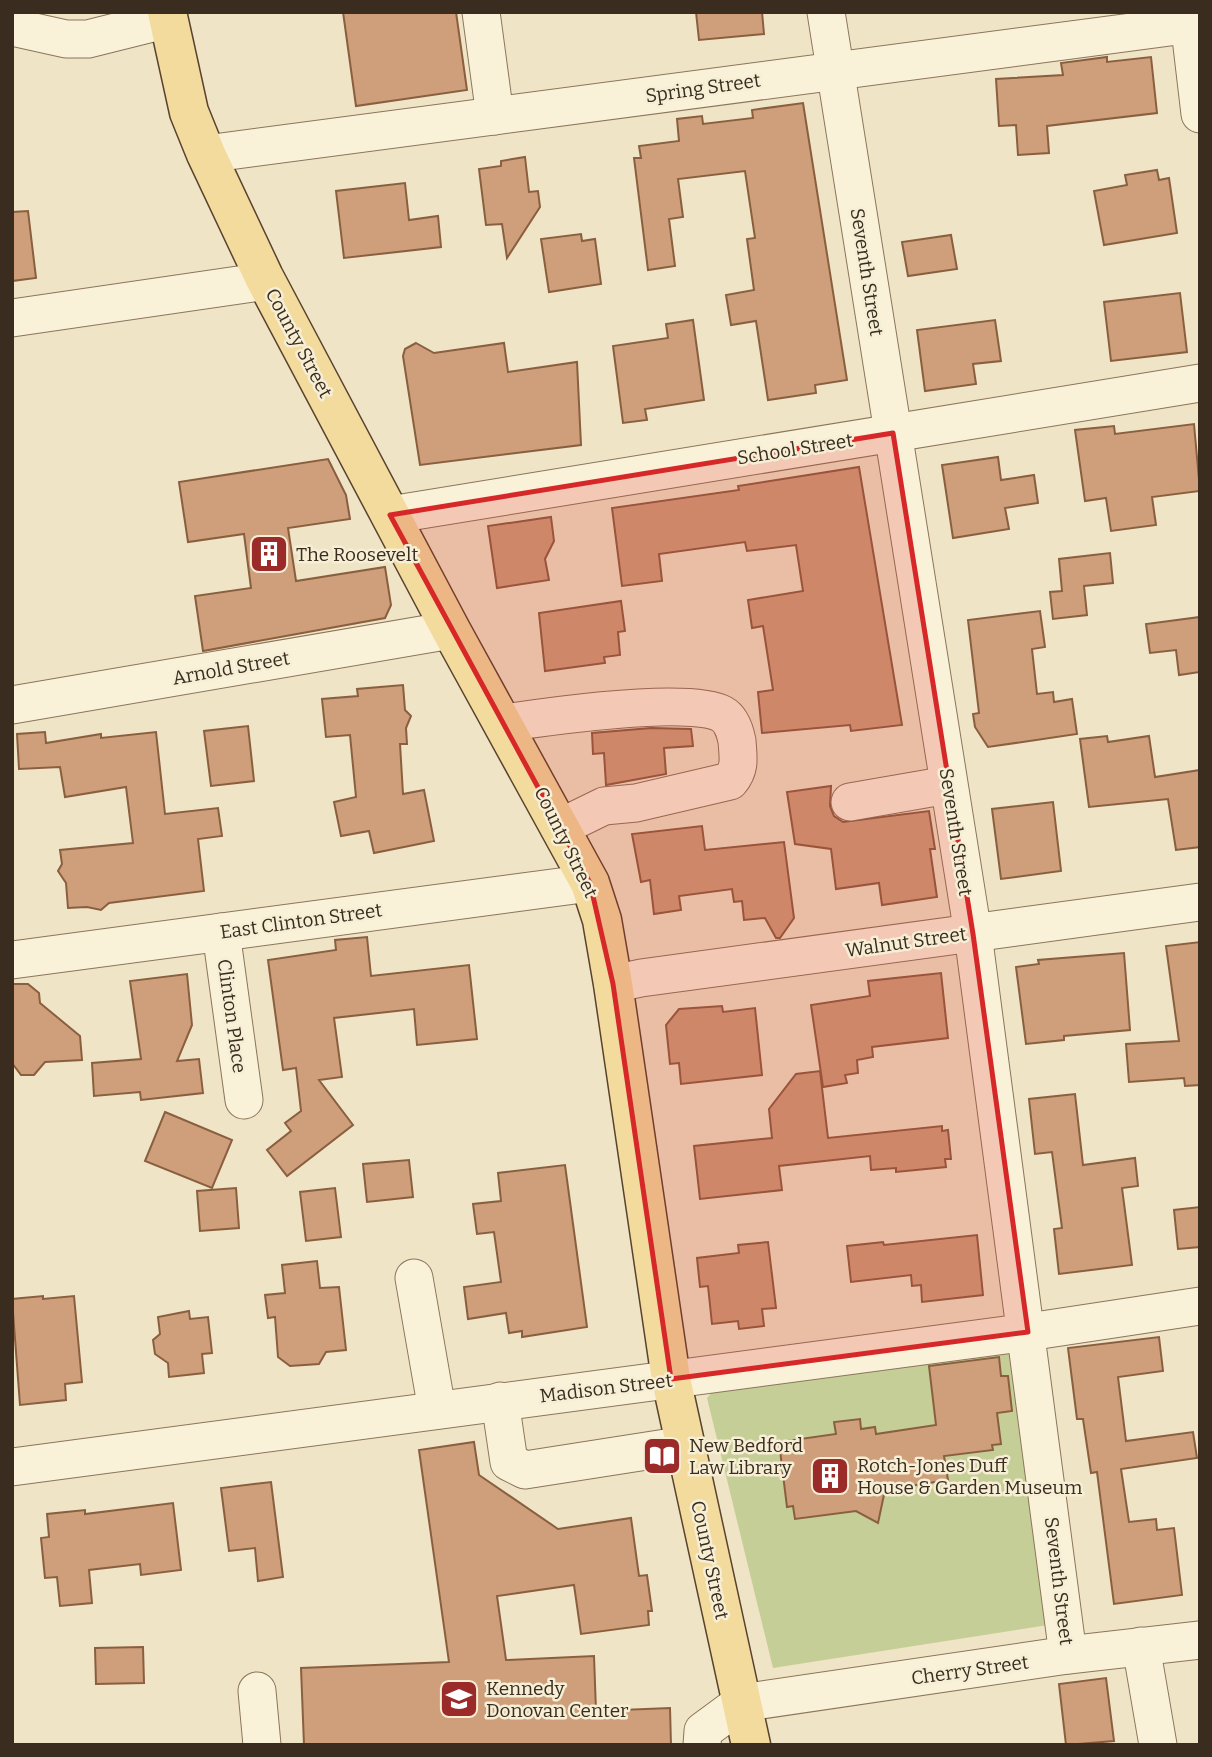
<svg xmlns="http://www.w3.org/2000/svg" width="1212" height="1757" font-family="Bitter,serif">
<rect width="100%" height="100%" fill="#efe4c5"/>
<!-- green -->
<path fill="#c6ce98" d="M1010 1350 1048 1625 773 1668 707 1398 714 1390Z"/>
<!-- building -->
<g fill="#ce9f7a" stroke="#8a5f40" stroke-width="2">
<path d="M343 12H456L467 90 356 106Z"/>
<path d="M696 12H762L764 34 699 40Z"/>
<path d="M1107 57V62L1151 57 1157 113 1047 126 1049 153 1018 155 1016 125 999 126 996 79 1063 75 1061 63Z"/>
<path d="M803 103 847 380 815 385 816 393 768 400 756 321 731 325 726 295 754 290 747 239 755 238 745 171 678 179 683 217 669 219 675 266 648 270 634 158H641L639 146 679 141 677 119 702 116 703 124 753 118 752 110Z"/>
<path d="M525 157 529 192 538 191 540 207 507 258 502 224 486 225 479 169 501 166V161Z"/>
<path d="M1157 170 1159 180 1169 178 1177 233 1104 245 1094 191 1127 185 1125 175Z"/>
<path d="M405 183 409 220 438 216 441 247 344 258 336 191Z"/>
<path d="M28 211 36 278 12 281V212Z"/>
<path d="M581 234 582 241 595 239 601 284 549 292 541 239Z"/>
<path d="M951 235 957 269 908 276 902 242Z"/>
<path d="M1180 293 1187 352 1111 361 1104 302Z"/>
<path d="M693 320 704 400 645 409 647 420 623 423 613 346 668 338 666 324Z"/>
<path d="M995 320 1001 361 973 364 976 384 925 391 917 330Z"/>
<path d="M416 343 434 353 504 343 508 372 577 362 581 445 420 465 403 356 405 349Z"/>
<path d="M1194 424 1200 491 1152 497 1156 525 1111 531 1106 498 1085 501 1075 430 1114 426 1115 434Z"/>
<path d="M998 457 1001 480 1034 475 1038 503 1005 508 1009 529 953 538 942 465Z"/>
<path d="M328 459 346 495 350 519 288 528 296 581 385 567 391 605 385 618 203 651 195 596 251 588 244 534 188 542 179 482Z"/>
<path d="M859 467 902 725 851 731 850 725 762 733 758 692 773 690 763 626 752 628 748 600 803 591 796 545 747 551 745 542 659 554 662 581 622 586 612 508 739 490 738 486Z"/>
<path d="M551 517 554 541 545 559 549 580 497 588 488 526Z"/>
<path d="M1110 553 1113 583 1084 586 1087 615 1053 619 1050 592 1062 591 1059 559Z"/>
<path d="M621 601 625 631 618 632 620 655 604 657 605 663 545 671 539 613Z"/>
<path d="M1040 611 1045 647 1032 649 1037 694 1053 692 1054 702 1072 699 1077 734 988 747 975 727 973 714 979 713 968 620Z"/>
<path d="M1200 617V672L1179 675 1176 650 1150 653 1146 624Z"/>
<path d="M403 685 405 710 411 716 406 728 407 744H400L403 794 424 790 434 841 374 853 369 831 341 836 334 802 356 797 350 735 326 737 322 699 358 696 357 689Z"/>
<path d="M248 726 254 781 211 786 204 731Z"/>
<path d="M651 728 691 729 693 746 664 748 666 774 606 785 604 753 593 754 592 733Z"/>
<path d="M45 732 46 743 101 734V738L156 732 165 814 218 808 222 836 198 839 204 891 109 903 101 910 87 907 68 908 66 883 58 871 62 864 60 850 133 843 126 787 65 797 60 767 19 769 17 734Z"/>
<path d="M1107 736 1108 742 1149 736 1155 777 1200 770V847L1176 850 1168 799 1089 807 1080 739Z"/>
<path d="M831 786 830 806 834 816 843 822 929 811 935 849H930L937 897 882 905 879 883 836 889 831 849 795 844 787 792Z"/>
<path d="M1053 802 1061 871 1001 879 992 809Z"/>
<path d="M702 826 705 850 784 842 794 918 780 938H776L765 918 744 920 742 901 734 902 732 889 679 896 681 910 654 914 650 880 641 882 632 834Z"/>
<path d="M367 937 371 976 469 965 477 1039 417 1045 414 1009 334 1018 342 1077 319 1080 353 1125 287 1176 267 1150 291 1131 285 1123 301 1111 296 1068 283 1070 268 960 336 950 335 940Z"/>
<path d="M1200 942V1085L1185 1086 1184 1078 1129 1082 1126 1044 1179 1041 1166 946Z"/>
<path d="M1124 953 1130 1030 1064 1036V1040L1026 1044 1016 967 1039 964 1038 960Z"/>
<path d="M941 973 948 1038 872 1047 873 1057 857 1060 858 1073 845 1075 847 1083 823 1087 811 1005 870 996 868 981Z"/>
<path d="M187 974 192 1025 177 1061 199 1059 203 1093 141 1100 140 1092 94 1096 92 1063 141 1059 130 981Z"/>
<path d="M12 984H28L39 993 40 1003 80 1036 82 1060 45 1062 34 1075H21L12 1063Z"/>
<path d="M722 1006 723 1012 755 1008 762 1075 681 1084 679 1063 670 1064 666 1025 679 1009Z"/>
<path d="M820 1071 828 1138 942 1126V1131L948 1130 951 1159H945L946 1167 896 1172V1168L871 1170 870 1156 779 1166 782 1190 700 1199 694 1146 772 1138 769 1109 796 1074Z"/>
<path d="M1075 1094 1083 1165 1135 1158 1138 1186 1122 1188 1132 1265 1059 1274 1054 1229 1062 1228 1052 1152 1035 1154 1029 1099Z"/>
<path d="M165 1112 232 1140 212 1188 145 1161Z"/>
<path d="M409 1160 413 1197 367 1202 363 1164Z"/>
<path d="M565 1165 587 1327 522 1337V1331L509 1333 506 1313 468 1319 464 1287 501 1282 494 1232 477 1234 473 1204 501 1201 498 1173Z"/>
<path d="M236 1188 239 1228 200 1231 197 1191Z"/>
<path d="M335 1188 341 1237 306 1241 300 1192Z"/>
<path d="M1200 1207V1247L1178 1249 1174 1210Z"/>
<path d="M977 1235 983 1295 922 1302 921 1285 912 1286 911 1275 851 1282 847 1246 883 1242 884 1245Z"/>
<path d="M768 1242 776 1308 762 1309 764 1326 739 1329 738 1321 712 1324 708 1286 700 1287 697 1258 739 1253 738 1245Z"/>
<path d="M317 1261 320 1288 339 1287 346 1350 326 1352 319 1364 290 1366 278 1357 275 1317 268 1318 265 1295 285 1293 282 1265Z"/>
<path d="M43 1296V1299L74 1296 82 1382 65 1384 66 1400 20 1405 12 1299Z"/>
<path d="M189 1311 190 1319 208 1317 212 1353 202 1354 204 1373 169 1377 168 1363 155 1354 153 1340 160 1334 158 1317Z"/>
<path d="M1159 1337 1163 1371 1118 1377 1126 1441 1193 1432 1197 1458 1121 1469 1129 1522 1156 1519 1157 1530 1174 1528 1182 1595 1114 1604 1097 1472 1091 1473 1083 1419H1077L1068 1348Z"/>
<path d="M999 1357 1001 1376H1008L1012 1411 997 1413 1001 1444 992 1445 993 1450 944 1456 948 1480 885 1490 878 1523 856 1511 795 1519 793 1506 787 1507 779 1442 836 1434 834 1422 860 1419 861 1429 875 1427 876 1434 936 1425 929 1366Z"/>
<path d="M474 1442 479 1475 558 1529 631 1518 639 1576 647 1575 652 1611H648L649 1625 581 1634 574 1585 497 1596 506 1660 594 1656 596 1711 670 1708 671 1745H304L301 1668 449 1662 419 1450Z"/>
<path d="M271 1482 283 1577 258 1581 255 1548 229 1551 221 1488Z"/>
<path d="M173 1503 181 1570 141 1575 140 1564 89 1570 92 1603 60 1606 57 1577 45 1578 41 1538 49 1537 47 1514 85 1510V1514Z"/>
<path d="M143 1647 144 1683 96 1684 95 1648Z"/>
<path d="M1106 1678 1114 1741 1066 1745 1059 1684Z"/>
</g>
<g fill="none" stroke-linecap="round" stroke-linejoin="round">
<!-- minor casing -->
<g stroke="#8b755b" stroke-width="39">
<g id="minor">
<path d="M481 12 495 116"/>
<path d="M826 12 973 934 1068 1655"/>
<path d="M1188 12 1200 114"/>
<path d="M12 27 66 39H88L168 19"/>
<path d="M206 154 1200 23"/>
<path d="M12 318 266 281"/>
<path d="M390 515 1200 383"/>
<path d="M12 705 451 630"/>
<path d="M504 723C544 717 691 696 722 714 731 719 735 731 737 741 738 757 741 768 730 781L636 803 604 806 561 827"/>
<path d="M850 802 948 785"/>
<path d="M221 932 244 1100"/>
<path d="M12 960 590 883"/>
<path d="M613 984 641 978 1200 902"/>
<path d="M414 1278 437 1410"/>
<path d="M500 1401 509 1462 525 1470 685 1445"/>
<path d="M12 1467 1028 1332 1200 1306"/>
<path d="M1141 1646 1158 1745"/>
<path d="M257 1691 262 1745"/>
<path d="M702 1745 703 1731 741 1703 1068 1655 1200 1640"/>
</g>
</g>
<!-- major casing -->
<g stroke="#59432f" stroke-width="41">
<path id="major" d="M167 12 189 112 206 154 264 277 451 630 590 883 602 920 613 984 671 1379 751 1745"/>
</g>
<!-- minor -->
<use href="#minor" stroke="#faf1d9" stroke-width="37"/>
<!-- major -->
<use href="#major" stroke="#f3da9d" stroke-width="38"/>
</g>
<!-- marked area -->
<path fill="#d62828" fill-opacity="0.2" stroke="#d62828" stroke-width="5" stroke-linejoin="round" d="M893 433 973 934 1028 1332 671 1379 613 984 590 883 390 515Z"/>
<!-- icons -->
<defs>
<g id="building-square" transform="scale(2.0125)"><rect x="-9" y="-9" width="18" height="18" rx="4" fill="#9b2b29" stroke="#f6eed5"/><path d="M-4-6H4V6H1V3H-1V6H-4ZM-2.5-4.3h1.7v1.8h-1.7ZM.8-4.3h1.7v1.8H.8ZM-2.5-1h1.7V.8h-1.7ZM.8-1h1.7V.8H.8Z" fill="#fff"/></g>
<g id="library-square" transform="scale(2.0125)"><rect x="-9" y="-9" width="18" height="18" rx="4" fill="#9b2b29" stroke="#f6eed5"/><path d="M-6-4Q-3-5.5-.7-3.5V5Q-3 3-6 4ZM6-4Q3-5.5 .7-3.5V5Q3 3 6 4Z" fill="#fff"/></g>
<g id="school-square" transform="scale(2.0125)"><rect x="-9" y="-9" width="18" height="18" rx="4" fill="#9b2b29" stroke="#f6eed5"/><path d="M0-5L7-2L0 1L-7-2ZM-4 1L0 2.5L4 1V4Q0 6-4 4Z" fill="#fff"/></g>
</defs>
<g fill-rule="evenodd">
<use href="#building-square" x="269" y="554"/>
<use href="#library-square" x="662" y="1456"/>
<use href="#building-square" x="830" y="1476"/>
<use href="#school-square" x="459" y="1699"/>
</g>
<g text-anchor="middle" dominant-baseline="central" stroke-width="5" stroke-linejoin="round" paint-order="stroke">
<!-- street labels -->
<g font-size="19" fill="#3a2d1f" stroke="#f6eed5">
<text transform="translate(703 88) rotate(-8)">Spring Street</text>
<text transform="translate(867 272) rotate(81)">Seventh Street</text>
<text transform="translate(299 343) rotate(62)">County Street</text>
<text transform="translate(795 449) rotate(-9)">School Street</text>
<text transform="translate(231 668) rotate(-10)">Arnold Street</text>
<text transform="translate(956 832) rotate(81)">Seventh Street</text>
<text transform="translate(566 842) rotate(64)">County Street</text>
<text transform="translate(301 921) rotate(-8)">East Clinton Street</text>
<text transform="translate(906 942) rotate(-8)">Walnut Street</text>
<text transform="translate(232 1016) rotate(82)">Clinton Place</text>
<text transform="translate(606 1388) rotate(-7)">Madison Street</text>
<text transform="translate(710 1560) rotate(78)">County Street</text>
<text transform="translate(1059 1581) rotate(83)">Seventh Street</text>
<text transform="translate(970 1670) rotate(-8)">Cherry Street</text>
</g>
<!-- poi labels -->
<g font-size="19" fill="#3a2d1f" stroke="#f6eed5" text-anchor="start">
<text x="296" y="554">The Roosevelt</text>
<text x="689" y="1445">New Bedford<tspan x="689" dy="22">Law Library</tspan></text>
<text x="857" y="1465">Rotch-Jones Duff<tspan x="857" dy="22">House &amp; Garden Museum</tspan></text>
<text x="486" y="1688">Kennedy<tspan x="486" dy="22">Donovan Center</tspan></text>
</g>
</g>
<!-- border -->
<rect width="1212" height="1757" fill="none" stroke="#3a2d1f" stroke-width="28"/>
</svg>
